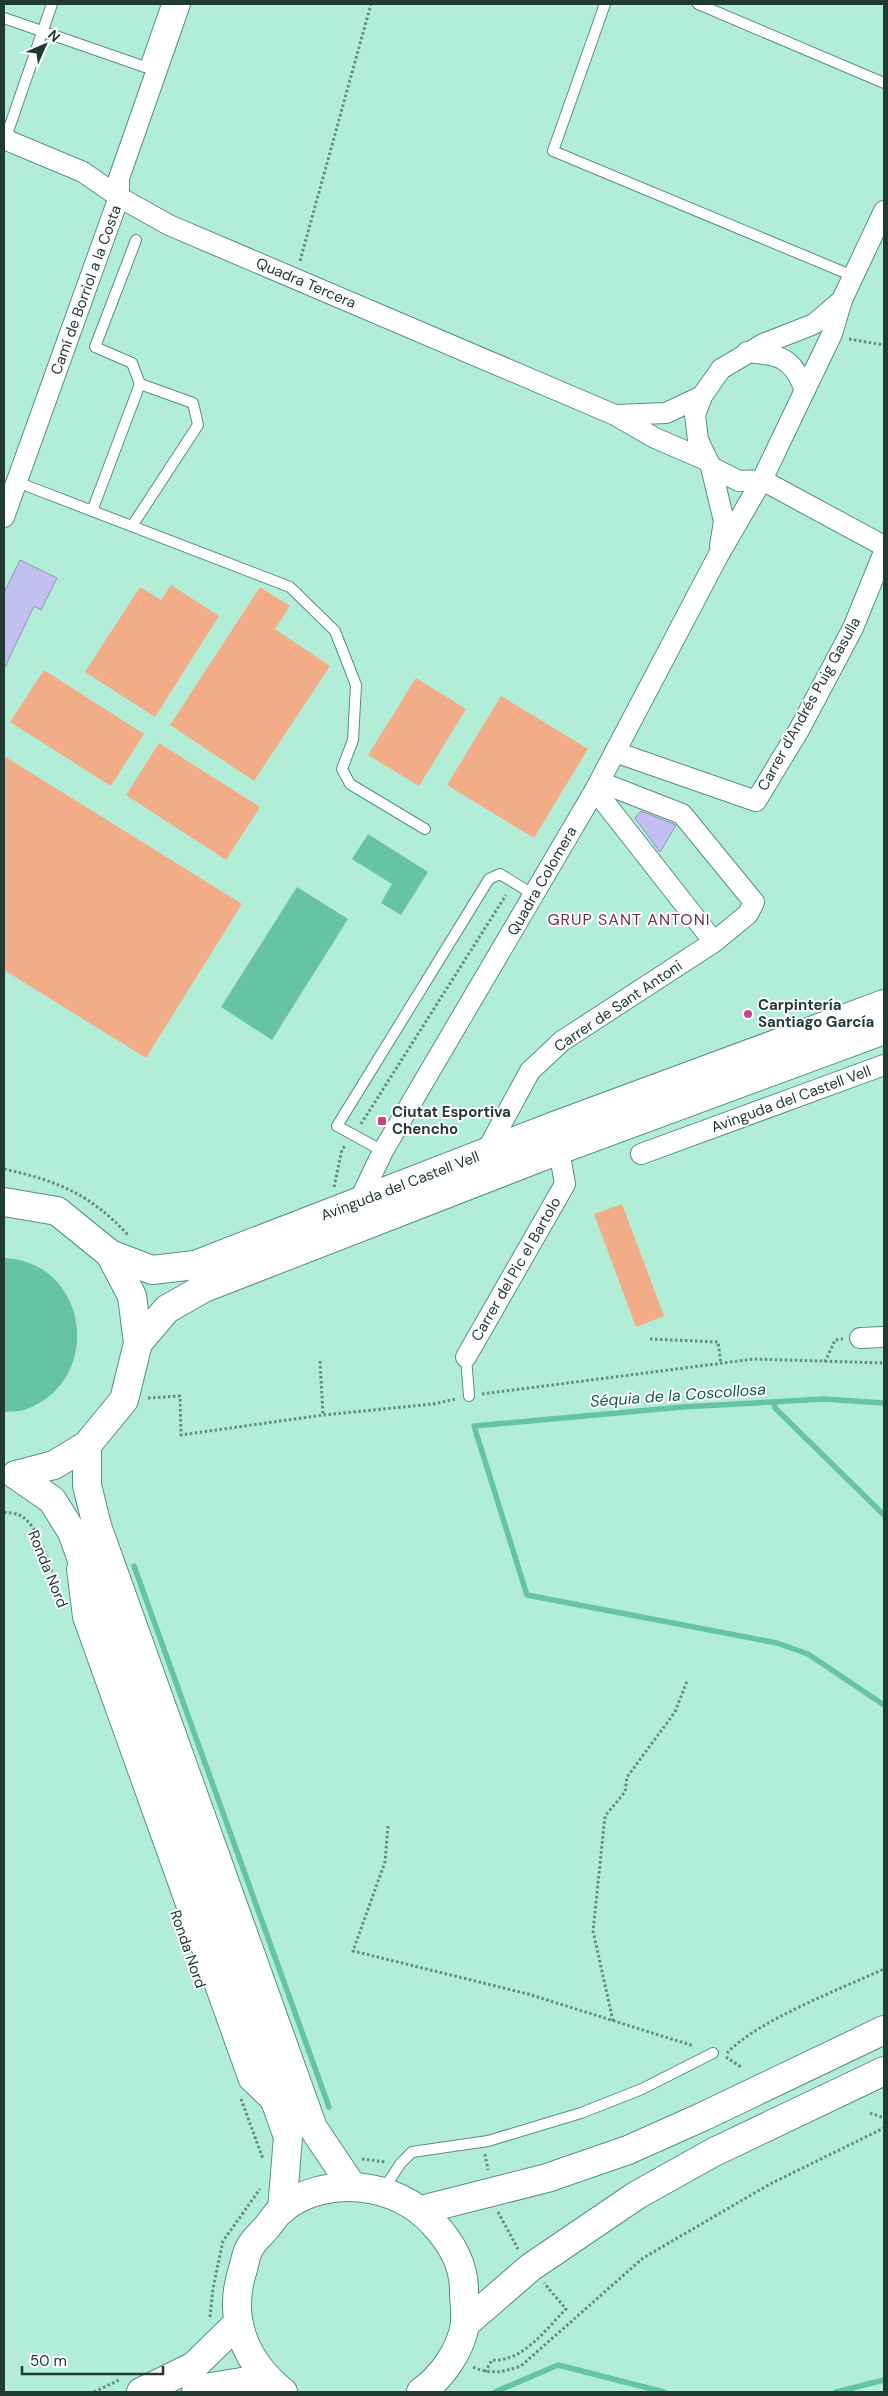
<svg xmlns="http://www.w3.org/2000/svg" width="888" height="2396" font-family="'DM Sans',sans-serif">
<rect width="100%" height="100%" fill="#b2eed7"/>
<!-- green -->
<g fill="#f2ad88">
<path d="M171 585 219 616 155 717 85 672 140 587 161 600Z"/>
<path d="M260 587 290 606 275 629 330 666 254 781 170 725Z"/>
<path d="M44 670 144 734 111 786 10 722Z"/>
<path d="M416 678 466 709 419 786 368 755Z"/>
<path d="M501 696 588 749 534 838 447 785Z"/>
<path d="M159 743 260 807 226 860 126 795Z"/>
<path d="M4 756 242 904 146 1058 4 970Z"/>
<path d="M622 1204 664 1316 636 1327 594 1214Z"/>
</g>
<!-- water -->
<g fill="#66c3a3">
<path d="M368 834 428 872 401 915 381 903 392 884 352 859Z"/>
<path d="M297 887 348 919 272 1040 221 1007Z"/>
<path d="M4 1258C88 1261 105 1379 27 1409 20 1412 11 1411 4 1412Z"/>
</g>
<g fill="none" stroke-linecap="round" stroke-linejoin="round">
<!-- stream -->
<g stroke="#66c3a3" stroke-width="5.5">
<path d="M774 1403 775 1408 884 1515"/>
<path d="M884 1403 824 1399 682 1407 474 1426 527 1595 777 1643 808 1654 884 1705"/>
<path d="M134 1566 329 2107"/>
<path d="M495 2392 558 2365 664 2392"/>
<path d="M836 2392 884 2380"/>
</g>
</g>
<!-- building -->
<g fill="#c4bff1" stroke="#948fbe">
<path d="M20 560 57 578 41 610 34 606 4 669V593Z"/>
<path d="M641 811 676 825 660 852 635 818Z"/>
</g>
<g fill="none" stroke-linecap="round" stroke-linejoin="round">
<!-- service casing -->
<g stroke="#57917c" stroke-width="12">
<g id="service">
<path d="M605 4 553 151 853 276"/>
<path d="M698 4 884 83"/>
<path d="M4 18 145 67 167 4"/>
<path d="M5 140 52 4"/>
<path d="M136 240 95 347 132 363 140 384"/>
<path d="M17 482 290 587 335 631 356 685 353 740 342 769 350 784 425 829"/>
<path d="M92 511 140 384 193 403 198 425 132 526"/>
<path d="M383 1151 337 1126 489 879 500 874 534 895"/>
<path d="M466 1357 469 1396"/>
<path d="M383 2190 401 2163 412 2152 488 2141 581 2113 642 2089 713 2053"/>
</g>
</g>
<!-- minor casing -->
<g stroke="#57917c" stroke-width="22">
<g id="minor">
<path d="M4 139 83 172 119 197 169 225 615 415 655 438 706 460"/>
<path d="M805 390 832 334 842 300 884 211"/>
<path d="M615 415 666 413 702 396"/>
<path d="M711 467 739 481 762 480 805 390C792 357 781 355 747 352"/>
<path d="M4 517 119 197V178L180 4"/>
<path d="M720 546 724 521 711 467 698 440 695 415 702 396 721 369 763 344 814 324 842 300"/>
<path d="M615 752 756 801 799 730 853 628 884 552"/>
<path d="M595 790 714 942"/>
<path d="M486 1152 530 1071 562 1041 714 942 748 914 754 902 682 814 600 782"/>
<path d="M641 1154 884 1065"/>
<path d="M359 1201 383 1151 595 790 718 556 762 480 884 546"/>
<path d="M860 1338 884 1337"/>
<path d="M466 1357 565 1184 559 1150"/>
<path d="M77 1569 83 1617 249 2080 275 2105"/>
</g>
</g>
<!-- secondary casing -->
<g stroke="#57917c" stroke-width="30">
<g id="secondary">
<path d="M110 1254 152 1270 195 1265 554 1126 884 1004"/>
<path d="M138 1343 167 1309 204 1288 559 1150 884 1030"/>
<path d="M421 2210 547 2178 628 2150 702 2117 884 2030"/>
<path d="M465 2324 531 2267 637 2195 714 2152 884 2071"/>
<path d="M141 2392 194 2366 238 2323"/>
<path d="M196 2392 205 2388 266 2378"/>
</g>
</g>
<!-- primary casing -->
<g stroke="#57917c" stroke-width="30">
<g id="primary">
<path d="M4 1202 57 1211 110 1254 132 1296 138 1343 124 1400 87 1445 54 1465 16 1475"/>
<path d="M87 1445V1485L97 1526 313 2128 352 2186"/>
<path d="M16 1475 52 1500 72 1532 288 2137 282 2210"/>
<path d="M283 2392C244 2361 227 2317 243 2269 245 2262 246 2253 250 2247 254 2240 262 2233 267 2227 272 2221 276 2214 282 2209 326 2174 396 2182 433 2223 450 2241 464 2264 464 2290 464 2301 466 2313 465 2324 461 2350 442 2377 421 2392"/>
</g>
</g>
<!-- path -->
<g stroke="#638c7d" stroke-width="3" stroke-dasharray="2.5 2.5" stroke-linecap="butt">
<path d="M300 261 371 4"/>
<path d="M849 339 884 345"/>
<path d="M361 1124 506 895"/>
<path d="M4 1169C58 1181 90 1194 128 1235"/>
<path d="M334 1187 342 1149 346 1145"/>
<path d="M650 1339 718 1342 721 1364"/>
<path d="M320 1361 323 1415"/>
<path d="M825 1362 835 1340 843 1339"/>
<path d="M482 1394 754 1359 884 1363"/>
<path d="M148 1398 180 1396 181 1435 323 1415 433 1404 456 1399"/>
<path d="M4 1512C9 1513 15 1513 19 1515 40 1523 52 1575 60 1595"/>
<path d="M388 1826 385 1862 353 1951 528 1994 694 2046"/>
<path d="M613 2021 593 1931 605 1816 625 1792 627 1777 675 1712 687 1681"/>
<path d="M727 2053C758 2020 841 1989 884 1969"/>
<path d="M726 2057 741 2067"/>
<path d="M241 2099 263 2159"/>
<path d="M870 2113 884 2118"/>
<path d="M485 2154 488 2170"/>
<path d="M362 2159 386 2162"/>
<path d="M498 2212 518 2249"/>
<path d="M210 2317 213 2288 223 2241 260 2189"/>
<path d="M473 2367C491 2375 503 2372 521 2366L643 2258 770 2184 884 2128"/>
<path d="M485 2372 492 2360C523 2362 545 2330 566 2309L544 2283"/>
<path d="M94 2392 121 2379"/>
</g>
<!-- service -->
<use href="#service" stroke="#fff" stroke-width="10"/>
<!-- minor -->
<use href="#minor" stroke="#fff" stroke-width="20"/>
<!-- secondary -->
<use href="#secondary" stroke="#fff" stroke-width="28"/>
<!-- primary -->
<use href="#primary" stroke="#fff" stroke-width="28"/>
</g>
<!-- markers -->
<g fill="#c4438c" stroke="#fff" stroke-width="2">
<circle cx="748" cy="1014" r="5"/>
<rect x="377" y="1116" width="10" height="10" rx="2.5"/>
</g>
<g text-anchor="middle" dominant-baseline="central" stroke-width="4" stroke-linejoin="round" paint-order="stroke">
<!-- street labels -->
<g font-size="15" fill="#223b32" stroke="#fff">
<text transform="translate(306 283) rotate(23)">Quadra Tercera</text>
<text transform="translate(86 290) rotate(-70)">Camí de Borriol a la Costa</text>
<text transform="translate(809 704) rotate(-61)">Carrer d'Andrés Puig Gasulla</text>
<text transform="translate(542 881) rotate(-60)">Quadra Colomera</text>
<text transform="translate(618 1006) rotate(-34)">Carrer de Sant Antoni</text>
<text transform="translate(791 1099) rotate(-20)">Avinguda del Castell Vell</text>
<text transform="translate(400 1186) rotate(-21)">Avinguda del Castell Vell</text>
<text transform="translate(516 1269) rotate(-60)">Carrer del Pic el Bartolo</text>
<text transform="translate(48 1569) rotate(68)">Ronda Nord</text>
<text transform="translate(188 1949) rotate(71)">Ronda Nord</text>
</g>
<!-- poi labels -->
<g font-size="15" font-weight="bold" fill="#223b32" stroke="#fff" text-anchor="start">
<text x="758" y="1005">Carpintería<tspan x="758" dy="17">Santiago García</tspan></text>
<text x="392" y="1112">Ciutat Esportiva<tspan x="392" dy="17">Chencho</tspan></text>
</g>
<!-- neighbourhood labels -->
<g font-size="16" letter-spacing="1" fill="#6e2f51" stroke="#fff">
<text x="629" y="919">GRUP SANT ANTONI</text>
</g>
<!-- water labels -->
<g font-size="16" font-style="italic" fill="#0e5b46" stroke="#fff">
<text transform="translate(678 1395) rotate(-4)">Séquia de la Coscollosa</text>
</g>
</g>
<!-- border -->
<rect width="888" height="2396" fill="none" stroke="#223b32" stroke-width="10"/>
<!-- north arrow -->
<g transform="translate(45 45) rotate(45)" stroke="#ffffff" stroke-width="4" paint-order="stroke">
<path d="M0-4L9 19L0 12L-9 19Z" fill="#223b32"/>
<text y="-8" font-size="14" font-weight="bold" text-anchor="middle" fill="#223b32">N</text>
</g>
<!-- scale -->
<path d="M22 2366v8h141v-8" fill="none" stroke="#223b32" stroke-width="2.5"/>
<text x="30" y="2366" font-size="15" fill="#223b32" stroke="#ffffff" stroke-width="4" paint-order="stroke">50 m</text>
</svg>
